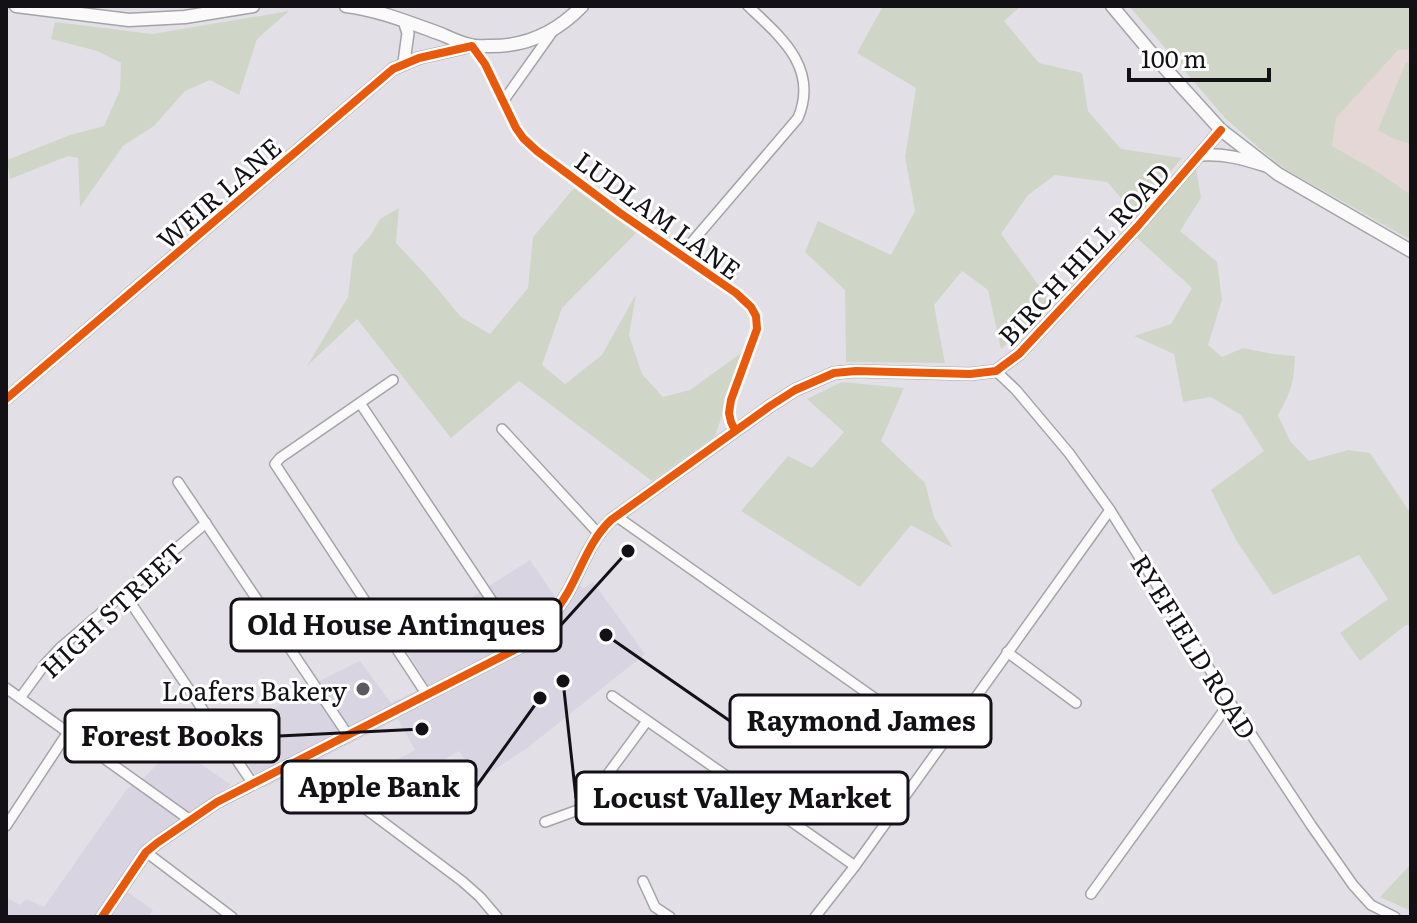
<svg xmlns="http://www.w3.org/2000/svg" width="1417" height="923" font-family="Literata,serif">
<rect width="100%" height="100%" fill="#e2e0e6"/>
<!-- built -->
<g fill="#d8d4e2">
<path d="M530 560 558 601 580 586 584 588 593 582 645 654 526 749 480 779 459 751 397 787 386 766 415 750 398 719 264 788 231 737 309 686 360 661 391 703 428 685 404 647 443 622 441 617Z"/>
<path d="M175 746 231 785 148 840 118 885 153 910 148 917H6V897L20 905 26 899 44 907 127 789 145 777Z"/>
</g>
<!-- education -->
<path fill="#e5d7d5" d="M1411 6V240L1285 169Z"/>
<!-- green -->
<g fill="#d0d6c7">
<path d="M883 6H1021L1004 21 1039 63 1082 73 1088 111 1121 149 1182 158 1135 214 1107 182 1055 175 1028 195 1001 234 1051 302 1001 349 988 290 962 271 934 305 945 363 846 362 845 290 805 252 818 221 891 255 915 211 905 157 916 88 857 53Z"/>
<path d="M1129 6H1411V49L1398 50 1336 118 1332 146 1376 171 1411 195V240L1285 169 1266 154 1225 118Z"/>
<path d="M289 11 257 39 239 95 210 80 185 91 154 126 123 146 80 207 78 158 68 156 10 179 7 160 70 135 104 126 120 90 121 63 97 51 51 39 55 22 152 34Z"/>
<path d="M1406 62 1411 64V144L1394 139 1378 130Z"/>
<path d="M1196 168 1201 198 1180 231 1217 262 1222 300 1208 345 1222 357 1243 348 1273 354 1295 356C1294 383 1291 392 1278 415L1290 441 1309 461 1348 450 1370 453 1411 514V625H1406L1360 661 1340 633 1388 599 1359 555 1273 595 1236 540 1211 490 1264 451 1241 415 1211 397 1183 402 1174 354 1134 336 1171 324 1192 288 1136 237Z"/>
<path d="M574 188 636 233 562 308 542 365 565 384 602 355 636 294 629 335 642 374 663 397 690 390 744 351 715 436 652 481 519 381 451 438 357 319 307 366 348 297 353 255 370 236 380 219 399 208 396 243 427 276 461 317 490 334 528 288 533 237Z"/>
<path d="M842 382 904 388 881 441 925 483 934 517 953 548 911 525 860 587 741 511 788 456 812 468 844 432 807 399Z"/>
<path d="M1411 864V911L1380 897Z"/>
</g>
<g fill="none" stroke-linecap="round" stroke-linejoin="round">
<!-- minor casing -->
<g stroke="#a4a3a8" stroke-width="12">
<g id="minor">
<path d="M472 46 485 64 516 128 523 138 537 151 620 213 736 293 751 307 756 316 757 329 731 400 729 413 731 422 735 430"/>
<path d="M504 100 553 31"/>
<path d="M681 255 798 118C819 68 781 37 748 6"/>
<path d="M996 371 1016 390 1069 453 1110 510 1230 702 1311 825 1353 885 1371 905 1395 917"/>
<path d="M393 380 280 458 275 464 427 695"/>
<path d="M360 403 522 646"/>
<path d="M502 429 598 533"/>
<path d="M178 482 348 735"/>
<path d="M616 516 941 745"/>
<path d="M124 593 253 784"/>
<path d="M1007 652 1076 703"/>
<path d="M6 688 190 820"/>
<path d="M612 696 855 866"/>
<path d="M20 698 45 664 60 648 206 523"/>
<path d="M300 760 462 881 480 897 497 917"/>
<path d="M545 822 578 810 585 805 647 721"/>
<path d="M6 826 68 732"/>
<path d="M146 852 232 917"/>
<path d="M643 881 655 907 670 917"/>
<path d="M1091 894 1230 702"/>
<path d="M815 917 855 866 1110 510"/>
</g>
</g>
<!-- tertiary casing -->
<g stroke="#a4a3a8" stroke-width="14">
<g id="tertiary">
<path d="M404 21 408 33 404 62"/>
<path d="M1200 155C1224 153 1243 159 1266 166"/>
<path d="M6 399 393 69 419 58 472 46"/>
<path d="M102 917 146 852 157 843 217 802 522 646C540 630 556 613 568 592 582 567 590 540 611 520L770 406 795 390 834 373 856 371 970 374 996 371 1019 354 1137 227 1221 130"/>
</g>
</g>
<!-- secondary casing -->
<g stroke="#a4a3a8" stroke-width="15">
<g id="secondary">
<path d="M16 6 129 20 185 17 253 6"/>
<path d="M346 6C379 10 410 23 441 34 450 38 460 43 470 45 476 47 482 46 488 46 525 47 556 33 582 6"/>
<path d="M1112 6 1153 55 1221 130 1278 174 1411 251"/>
</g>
</g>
<!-- minor -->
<use href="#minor" stroke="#fbfafb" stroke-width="9"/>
<!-- tertiary -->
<use href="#tertiary" stroke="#fbfafb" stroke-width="11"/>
<!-- secondary -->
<use href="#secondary" stroke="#fbfafb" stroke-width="12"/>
<!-- cycleway casing -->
<g stroke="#fff" stroke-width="13">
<g id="cycleway">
<path d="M6 399 393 69 419 58 472 46 485 64 516 128 523 138 537 151 620 213 736 293 751 307 756 316 757 329 731 400 729 413 731 422 735 430"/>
<path d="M102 917 146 852 157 843 217 802 522 646C540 630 556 613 568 592 582 567 590 540 611 520L770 406 795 390 834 373 856 371 970 374 996 371 1019 354 1137 227 1221 130"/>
</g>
</g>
<!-- cycleway -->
<use href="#cycleway" stroke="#e8590c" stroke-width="8"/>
</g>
<!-- markers -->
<circle fill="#5b595f" stroke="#fff" stroke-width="3" cx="363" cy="689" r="8"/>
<g text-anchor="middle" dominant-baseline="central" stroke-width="6" stroke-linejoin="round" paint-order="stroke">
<!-- street labels -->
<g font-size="26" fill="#131116" stroke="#fff">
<text transform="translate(218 192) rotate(-41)">WEIR LANE</text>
<text transform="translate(659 214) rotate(36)">LUDLAM LANE</text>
<text transform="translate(1083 253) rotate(-47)">BIRCH HILL ROAD</text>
<text transform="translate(111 609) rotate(-43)">HIGH STREET</text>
<text transform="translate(1195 646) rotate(58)">RYEFIELD ROAD</text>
</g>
<!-- poi labels -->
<g font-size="26" fill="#131116" stroke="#fff" text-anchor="end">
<text x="347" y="689">Loafers Bakery</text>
</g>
</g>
<!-- callouts -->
<path fill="none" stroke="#131116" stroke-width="3" d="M628 551L561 625M606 635L730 721M422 729L279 736M540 698L476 787M563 681L576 798"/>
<g fill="#131116" stroke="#fff" stroke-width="3">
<circle cx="628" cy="551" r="8"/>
<circle cx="606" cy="635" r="8"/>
<circle cx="422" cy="729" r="8"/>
<circle cx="540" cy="698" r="8"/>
<circle cx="563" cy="681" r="8"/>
</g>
<g fill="#fff" stroke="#131116" stroke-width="3">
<rect x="231" y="599" width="330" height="52" rx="8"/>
<rect x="730" y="695" width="261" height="52" rx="8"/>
<rect x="65" y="710" width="214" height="52" rx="8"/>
<rect x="282" y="761" width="194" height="52" rx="8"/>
<rect x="576" y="772" width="332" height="52" rx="8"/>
</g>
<g font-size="28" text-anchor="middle" font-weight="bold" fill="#131116">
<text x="396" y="635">Old House Antinques</text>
<text x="861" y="731">Raymond James</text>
<text x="172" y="746">Forest Books</text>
<text x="379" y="797">Apple Bank</text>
<text x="742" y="808">Locust Valley Market</text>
</g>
<!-- border -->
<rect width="1417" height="923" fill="none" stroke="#131116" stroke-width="16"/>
<!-- scale -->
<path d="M1129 68v12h140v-12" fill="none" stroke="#131116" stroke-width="4"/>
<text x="1141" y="68" font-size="24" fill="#131116" stroke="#ffffff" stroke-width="6" paint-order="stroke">100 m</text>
</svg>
